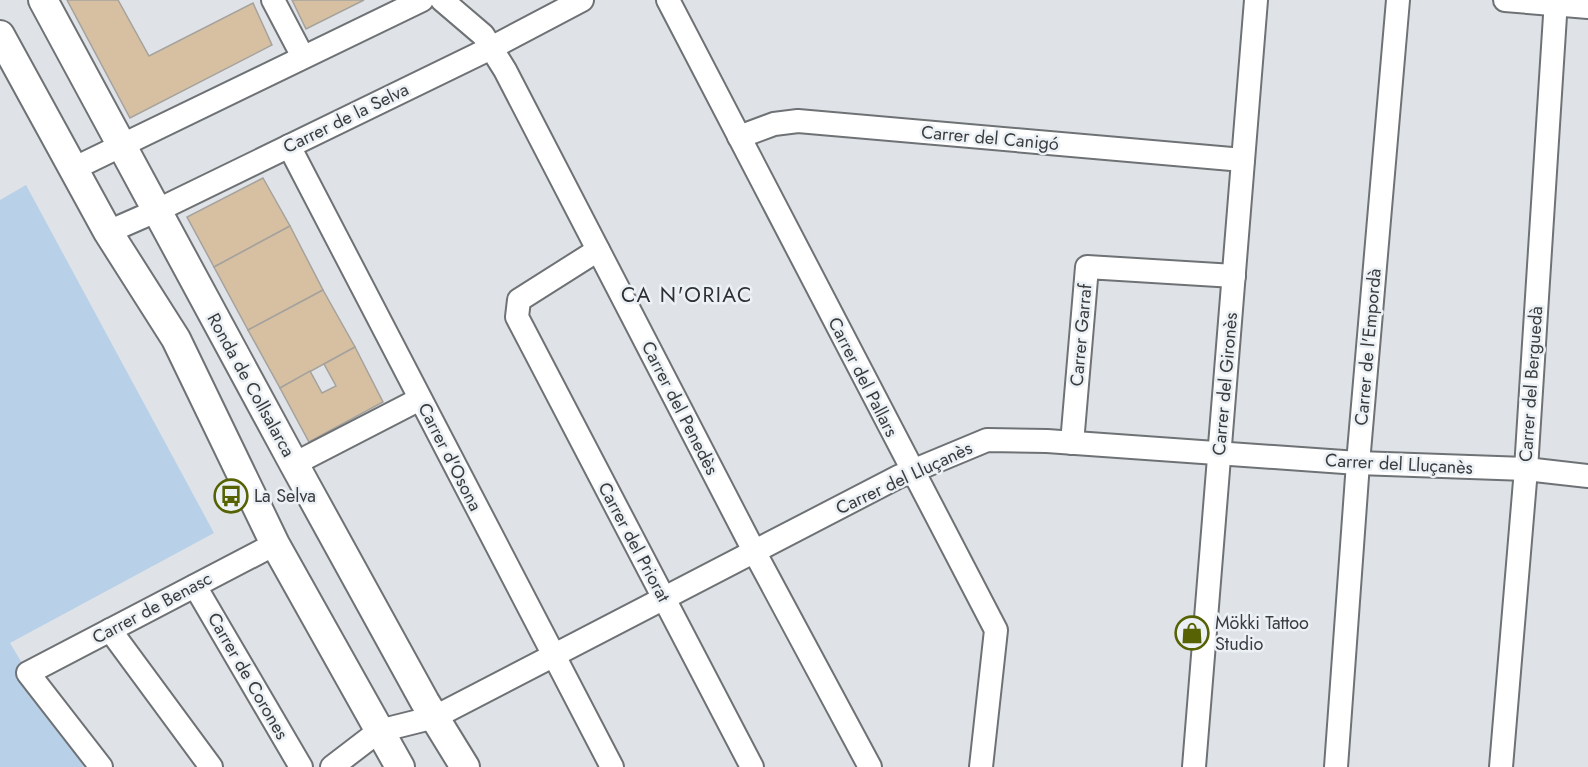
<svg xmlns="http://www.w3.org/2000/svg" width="1588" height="767" font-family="Jost,sans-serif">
<rect width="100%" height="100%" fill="#dfe3e7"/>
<!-- green -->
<path fill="#b8d0e8" d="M26 185 214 533 10 643 84 767H0V200Z"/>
<!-- building -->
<g fill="#d6c0a1" stroke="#a5a29e" stroke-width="1.5">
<path d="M67 0H118L149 56 253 3 272 45 130 118Z"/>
<path d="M292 0H364L306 29Z"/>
<path d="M263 178 290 226 214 267 187 217Z"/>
<path d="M290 226 323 290 248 330 214 267Z"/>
<path d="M323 290 355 347 280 388 248 330Z"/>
<path d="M355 347 383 402 309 442 280 388 310 371 322 393 336 386 324 364Z"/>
</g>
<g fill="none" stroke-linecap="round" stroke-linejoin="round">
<!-- minor casing -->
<g stroke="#6e7275" stroke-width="26">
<g id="minor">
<path d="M273 0 303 57"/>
<path d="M442 0 483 35 505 70 754 551 870 767"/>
<path d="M668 0 996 630 981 767"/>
<path d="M1505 0 1588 7"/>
<path d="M739 137 774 124 798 121 1243 160"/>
<path d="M289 146 612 767"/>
<path d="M73 169 422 0"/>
<path d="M108 232 156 211 491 48 582 0"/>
<path d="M598 250 519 300 517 317 752 767"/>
<path d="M1072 443 1087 267 1234 276"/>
<path d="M294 464 420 399"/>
<path d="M195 586 301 767"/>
<path d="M110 630 211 767"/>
<path d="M101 767 28 673 275 544"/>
<path d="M332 767 379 731 435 717 898 477 987 440 1047 441 1358 463 1526 469 1588 476"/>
<path d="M1194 767 1256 0"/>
<path d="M1336 767 1358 463 1398 0"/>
<path d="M1501 767 1526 469 1556 0"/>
</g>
</g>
<!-- tertiary casing -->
<g stroke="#6e7275" stroke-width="32">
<g id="tertiary">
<path d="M43 0 294 464 425 702 465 767"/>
<path d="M0 35 108 232 176 339 275 544 400 767"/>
</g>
</g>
<!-- minor -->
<use href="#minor" stroke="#fff" stroke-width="22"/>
<!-- tertiary -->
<use href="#tertiary" stroke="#fff" stroke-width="28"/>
</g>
<!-- icons -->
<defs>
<g id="bus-ring" transform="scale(1.725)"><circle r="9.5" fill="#ecf1f5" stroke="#566203" stroke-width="1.5"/><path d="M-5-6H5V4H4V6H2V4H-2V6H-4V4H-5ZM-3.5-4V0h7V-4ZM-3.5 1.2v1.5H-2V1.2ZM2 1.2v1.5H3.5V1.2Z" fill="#566203"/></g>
<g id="shop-ring" transform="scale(1.725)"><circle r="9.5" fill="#ecf1f5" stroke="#566203" stroke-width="1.5"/><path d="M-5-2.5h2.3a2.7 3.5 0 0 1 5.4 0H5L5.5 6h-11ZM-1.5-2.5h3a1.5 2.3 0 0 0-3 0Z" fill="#566203"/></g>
</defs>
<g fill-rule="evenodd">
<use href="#bus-ring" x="231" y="496"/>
<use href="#shop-ring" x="1192" y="633"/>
</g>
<g text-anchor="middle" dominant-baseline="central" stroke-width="5" stroke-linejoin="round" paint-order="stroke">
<!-- street labels -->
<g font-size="18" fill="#3a3c3e" stroke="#ecf1f5">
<text transform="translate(346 118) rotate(-26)">Carrer de la Selva</text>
<text transform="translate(990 138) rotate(5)">Carrer del Canigó</text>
<text transform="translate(1081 335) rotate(-85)">Carrer Garraf</text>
<text transform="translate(1368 347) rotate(-85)">Carrer de l'Empordà</text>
<text transform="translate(863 377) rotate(63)">Carrer del Pallars</text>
<text transform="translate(1225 384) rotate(-85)">Carrer del Gironès</text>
<text transform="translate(1531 384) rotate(-86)">Carrer del Berguedà</text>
<text transform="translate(251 385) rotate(61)">Ronda de Collsalarca</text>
<text transform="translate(680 408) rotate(63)">Carrer del Penedès</text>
<text transform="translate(450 457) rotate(63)">Carrer d'Osona</text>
<text transform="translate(1399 464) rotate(3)">Carrer del Lluçanès</text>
<text transform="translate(904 478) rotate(-25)">Carrer del Lluçanès</text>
<text transform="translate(634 542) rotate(62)">Carrer del Priorat</text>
<text transform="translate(152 608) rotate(-28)">Carrer de Benasc</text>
<text transform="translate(248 676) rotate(60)">Carrer de Corones</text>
</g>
<!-- poi labels -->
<g font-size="18" fill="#3a3c3e" stroke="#ecf1f5" text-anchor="start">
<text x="254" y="496">La Selva</text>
<text x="1215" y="623">Mökki Tattoo<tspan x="1215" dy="21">Studio</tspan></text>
</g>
<!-- quarter labels -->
<g font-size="21" letter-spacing="1.5" fill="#2e3134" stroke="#ecf1f5">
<text x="687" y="295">CA N'ORIAC</text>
</g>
</g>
</svg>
